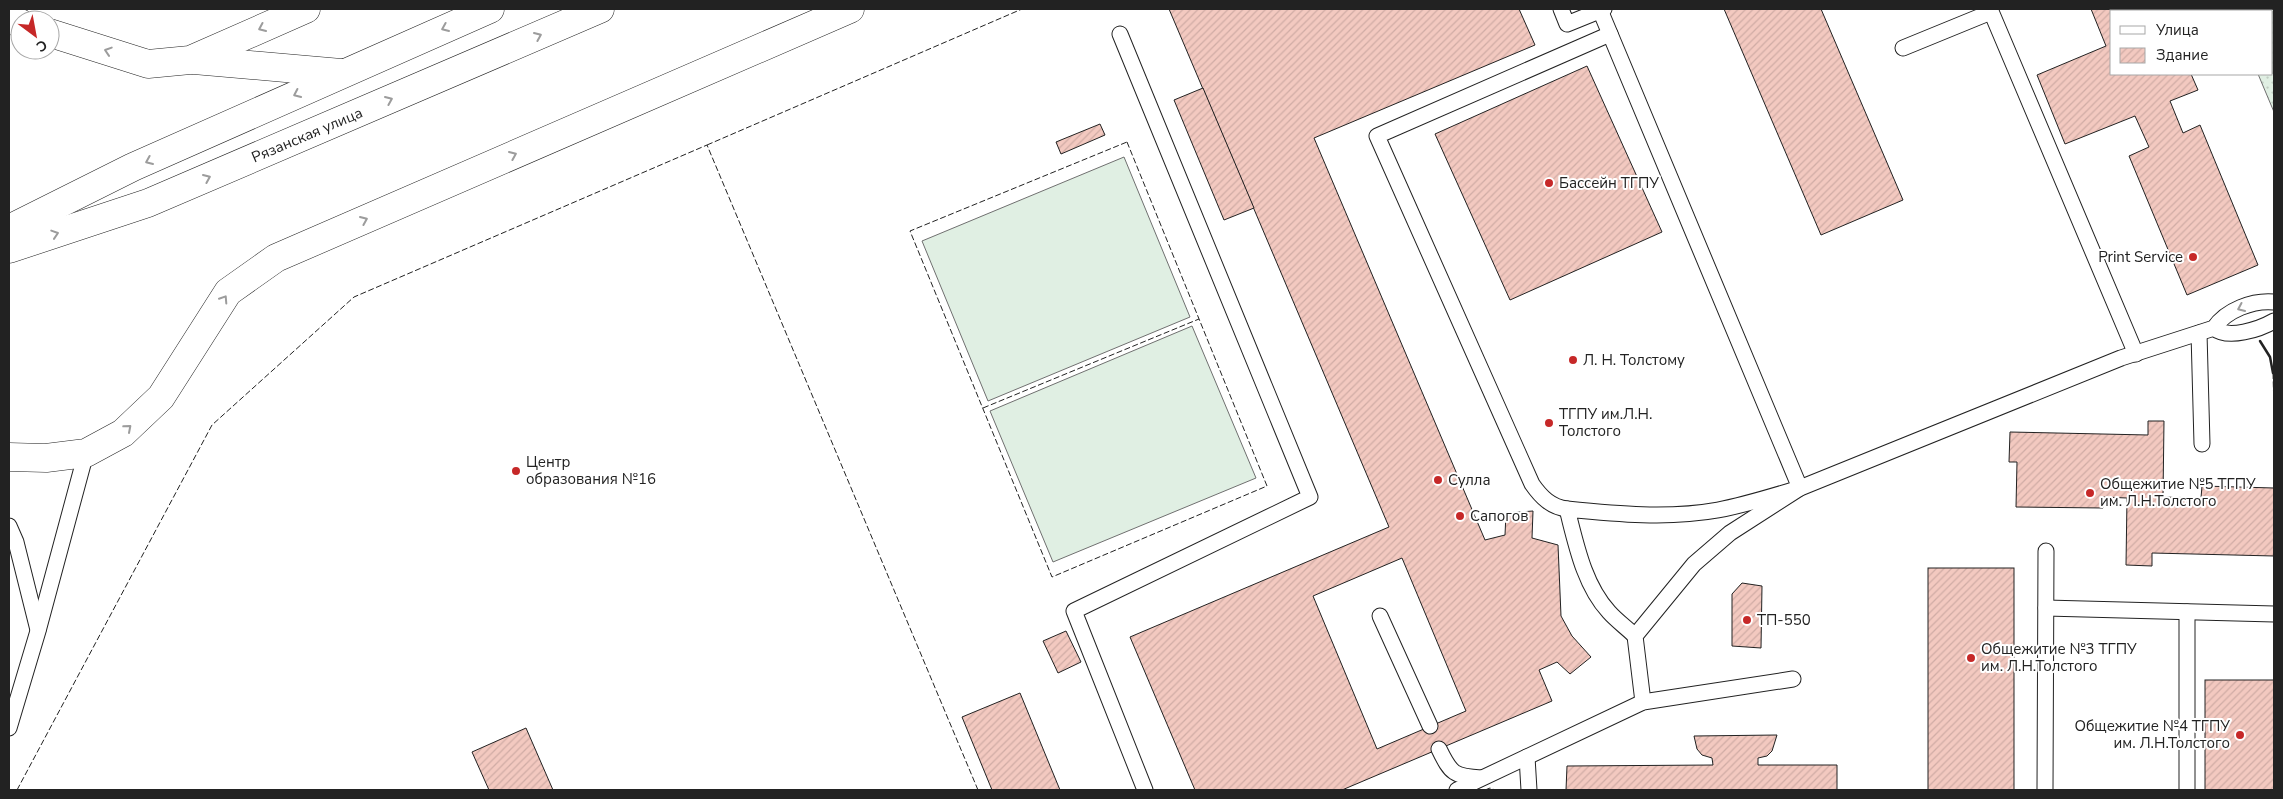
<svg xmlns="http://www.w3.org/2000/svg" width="2283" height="799" font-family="'Nunito Sans',sans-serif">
<defs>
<pattern id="park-dots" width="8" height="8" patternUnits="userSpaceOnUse" patternTransform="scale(1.25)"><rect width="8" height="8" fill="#e0efe3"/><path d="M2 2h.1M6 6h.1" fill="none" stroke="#c0cdc2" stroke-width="1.8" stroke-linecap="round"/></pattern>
<pattern id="building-hatch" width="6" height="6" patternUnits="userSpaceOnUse" patternTransform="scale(1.25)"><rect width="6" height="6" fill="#f3c9c0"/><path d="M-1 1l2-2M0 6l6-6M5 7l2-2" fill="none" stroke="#d0aca5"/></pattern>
</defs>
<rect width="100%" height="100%" fill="#fff"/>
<!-- park -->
<path fill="url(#park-dots)" stroke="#6f6f6f" d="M2230 9H2274V112L2258 74H2272V11H2231Z"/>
<!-- pitch -->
<g fill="#e0efe3" stroke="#6f6f6f">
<path d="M1124 157 1190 317 988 401 922 241Z"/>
<path d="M1192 326 1256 478 1053 562 990 411Z"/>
</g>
<!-- building -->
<g fill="url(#building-hatch)" stroke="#222" fill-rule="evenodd">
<path d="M1169 9H1519L1535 45 1314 138 1485 540 1505 535 1506 513 1533 511 1532 538 1558 545 1561 616 1572 636 1591 657 1570 674 1557 662 1539 670 1552 701 1342 790H1195L1130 637 1389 527ZM1402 558 1466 711 1377 749 1313 596Z"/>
<path d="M1724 9H1821L1903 200 1821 235Z"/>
<path d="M2091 9H2180L2181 11H2112V74H2191L2198 90 2170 101 2183 133 2200 125 2258 265 2187 295 2129 156 2149 147 2135 116 2065 144 2037 75 2106 46Z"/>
<path d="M1587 66 1662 232 1510 300 1435 134Z"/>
<path d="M1203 88 1254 208 1224 220 1174 100Z"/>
<path d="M1100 124 1105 135 1061 154 1056 142Z"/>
<path d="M2148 421H2164L2163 497 2201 498 2202 486 2274 488V556L2152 553V566L2126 565 2127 498 2103 497V508L2016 507 2017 462H2009L2010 432 2148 435Z"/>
<rect x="1928" y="568" width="86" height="222"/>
<path d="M1742 583 1762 586 1761 648 1732 646V594Z"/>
<path d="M1066 631 1081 662 1058 673 1043 641Z"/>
<rect x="2205" y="680" width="69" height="110"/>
<path d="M1020 693 1060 790H992L962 717Z"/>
<path d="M526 728 553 790H489L472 752Z"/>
<path d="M1777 735 1772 751 1767 756 1758 758V765H1837V790H1566L1567 766 1713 765 1712 758 1702 755 1697 749 1694 736Z"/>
</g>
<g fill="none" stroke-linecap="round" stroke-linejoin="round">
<!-- service casing -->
<g stroke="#222" stroke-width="17">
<g id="service">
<path d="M1561 9 1567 24 1604 9"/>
<path d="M1990 9 2136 354"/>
<path d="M1600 10 1800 488C1773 496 1745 505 1718 510 1668 519 1617 514 1567 509 1576 544 1584 585 1609 612 1617 621 1627 628 1635 636"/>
<path d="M1120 34 1310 497 1074 611 1145 790"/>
<path d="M1903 48 1991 12"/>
<path d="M2214 328C2228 340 2260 329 2274 321"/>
<path d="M2199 333 2202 444"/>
<path d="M1567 509C1551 507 1541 497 1532 484L1377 136 1610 34"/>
<path d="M9 526 16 542 38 630"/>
<path d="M2046 608 2274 614"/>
<path d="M1380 616 1430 726"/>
<path d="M1643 702 1635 636 1694 564 1730 533 1800 488 2121 358 2214 328C2226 310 2253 300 2274 302"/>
<path d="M9 728 38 631 86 453"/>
<path d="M1439 749C1451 774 1454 776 1481 778"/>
<path d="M1527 757 1529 790"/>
<path d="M1457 790 1643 702 1793 679"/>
<path d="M2045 790 2046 551"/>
<path d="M2187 790V612"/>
</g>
</g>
<!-- primary casing -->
<g stroke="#222" stroke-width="29">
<g id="primary">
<path d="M9 19 20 23"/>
<path d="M50 33 148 64 190 60 306 9"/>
<path d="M194 60 341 73"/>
<path d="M9 229 133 167 490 9"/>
<path d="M9 249 148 203 600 9"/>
<path d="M9 457 46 458 86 453 123 433 161 397 228 292 276 258 850 9"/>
</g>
</g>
<!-- service -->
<use href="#service" stroke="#fff" stroke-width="15"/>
<!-- primary -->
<use href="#primary" stroke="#fff" stroke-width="28"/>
<!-- fence -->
<g stroke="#222" stroke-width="1" stroke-dasharray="6 2.5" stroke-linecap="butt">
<path d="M1127 142 1267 486 1052 577 910 231Z"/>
<path d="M707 145 1022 9"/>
<path d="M2273 373 2274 410"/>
<path d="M983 408 1199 319"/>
<path d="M17 790 212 425 354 297 707 145 978 790"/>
<path d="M1485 790 1490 788 1495 790"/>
</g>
<!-- wall -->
<path stroke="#222" stroke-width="2.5" d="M2260 341 2270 357 2273 373"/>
</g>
<!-- one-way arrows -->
<defs><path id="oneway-chevron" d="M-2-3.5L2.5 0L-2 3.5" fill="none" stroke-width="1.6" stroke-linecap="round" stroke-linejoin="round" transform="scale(1.25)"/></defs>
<g stroke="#9c9c9c">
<use href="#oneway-chevron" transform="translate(262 28) rotate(156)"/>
<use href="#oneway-chevron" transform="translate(445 28) rotate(157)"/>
<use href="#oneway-chevron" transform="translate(538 36) rotate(-23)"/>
<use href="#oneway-chevron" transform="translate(108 51) rotate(-162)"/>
<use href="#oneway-chevron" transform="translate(297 94) rotate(155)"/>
<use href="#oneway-chevron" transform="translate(389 100) rotate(-23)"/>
<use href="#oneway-chevron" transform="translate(513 155) rotate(-23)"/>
<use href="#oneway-chevron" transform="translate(149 161) rotate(157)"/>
<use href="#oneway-chevron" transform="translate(207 178) rotate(-23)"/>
<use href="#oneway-chevron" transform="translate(364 220) rotate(-23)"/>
<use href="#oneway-chevron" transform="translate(55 234) rotate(-18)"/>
<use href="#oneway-chevron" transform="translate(224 299) rotate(-57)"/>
<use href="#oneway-chevron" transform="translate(2241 308) rotate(156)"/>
<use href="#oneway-chevron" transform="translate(128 428) rotate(-41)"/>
</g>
<!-- markers -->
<g fill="#c62828" stroke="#fff" stroke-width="2">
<circle cx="1549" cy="183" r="5"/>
<circle cx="2193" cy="257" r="5"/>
<circle cx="1573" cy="360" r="5"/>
<circle cx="1549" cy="423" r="5"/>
<circle cx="516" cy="471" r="5"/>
<circle cx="1438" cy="480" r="5"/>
<circle cx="2090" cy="493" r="5"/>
<circle cx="1460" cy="516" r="5"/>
<circle cx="1747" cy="620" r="5"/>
<circle cx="1971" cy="658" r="5"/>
<circle cx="2240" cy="735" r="5"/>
</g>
<g text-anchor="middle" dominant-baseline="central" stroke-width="4" stroke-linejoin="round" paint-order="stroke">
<!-- street labels -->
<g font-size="15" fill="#222" stroke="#fff">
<text transform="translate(307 135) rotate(-23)">Рязанская улица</text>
</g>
<!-- poi labels -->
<g font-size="15" fill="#222" stroke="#fff" text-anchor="start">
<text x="1559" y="183">Бассейн ТГПУ</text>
<text x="2183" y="257" text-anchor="end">Print Service</text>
<text x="1583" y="360">Л. Н. Толстому</text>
<text x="1559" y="414">ТГПУ им.Л.Н.<tspan x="1559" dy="17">Толстого</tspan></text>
<text x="526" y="462">Центр<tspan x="526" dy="17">образования №16</tspan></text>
<text x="1448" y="480">Сулла</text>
<text x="2100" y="484">Общежитие №5 ТГПУ<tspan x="2100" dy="17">им. Л.Н.Толстого</tspan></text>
<text x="1470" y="516">Сапогов</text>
<text x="1757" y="620">ТП-550</text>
<text x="1981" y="649">Общежитие №3 ТГПУ<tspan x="1981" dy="17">им. Л.Н.Толстого</tspan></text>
<text x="2230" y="726" text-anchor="end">Общежитие №4 ТГПУ<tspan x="2230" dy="17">им. Л.Н.Толстого</tspan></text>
</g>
</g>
<!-- border -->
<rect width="2283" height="799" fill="none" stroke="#222222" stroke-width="20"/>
<!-- legend -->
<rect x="2110" y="10" width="162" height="65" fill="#ffffff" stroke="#a7a7a7"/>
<rect x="2120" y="26" width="25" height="8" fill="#ffffff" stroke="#a7a7a7"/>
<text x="2156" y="35" font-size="15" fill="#222222">Улица</text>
<rect x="2120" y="48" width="25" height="15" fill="url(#building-hatch)" stroke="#a7a7a7"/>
<text x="2156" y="60" font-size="15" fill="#222222">Здание</text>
<!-- north arrow -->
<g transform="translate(35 35) rotate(148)"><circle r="24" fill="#ffffff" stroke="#a7a7a7"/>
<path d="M0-4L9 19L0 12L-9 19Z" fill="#c62828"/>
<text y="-8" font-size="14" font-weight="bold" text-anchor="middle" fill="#222222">С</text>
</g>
</svg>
